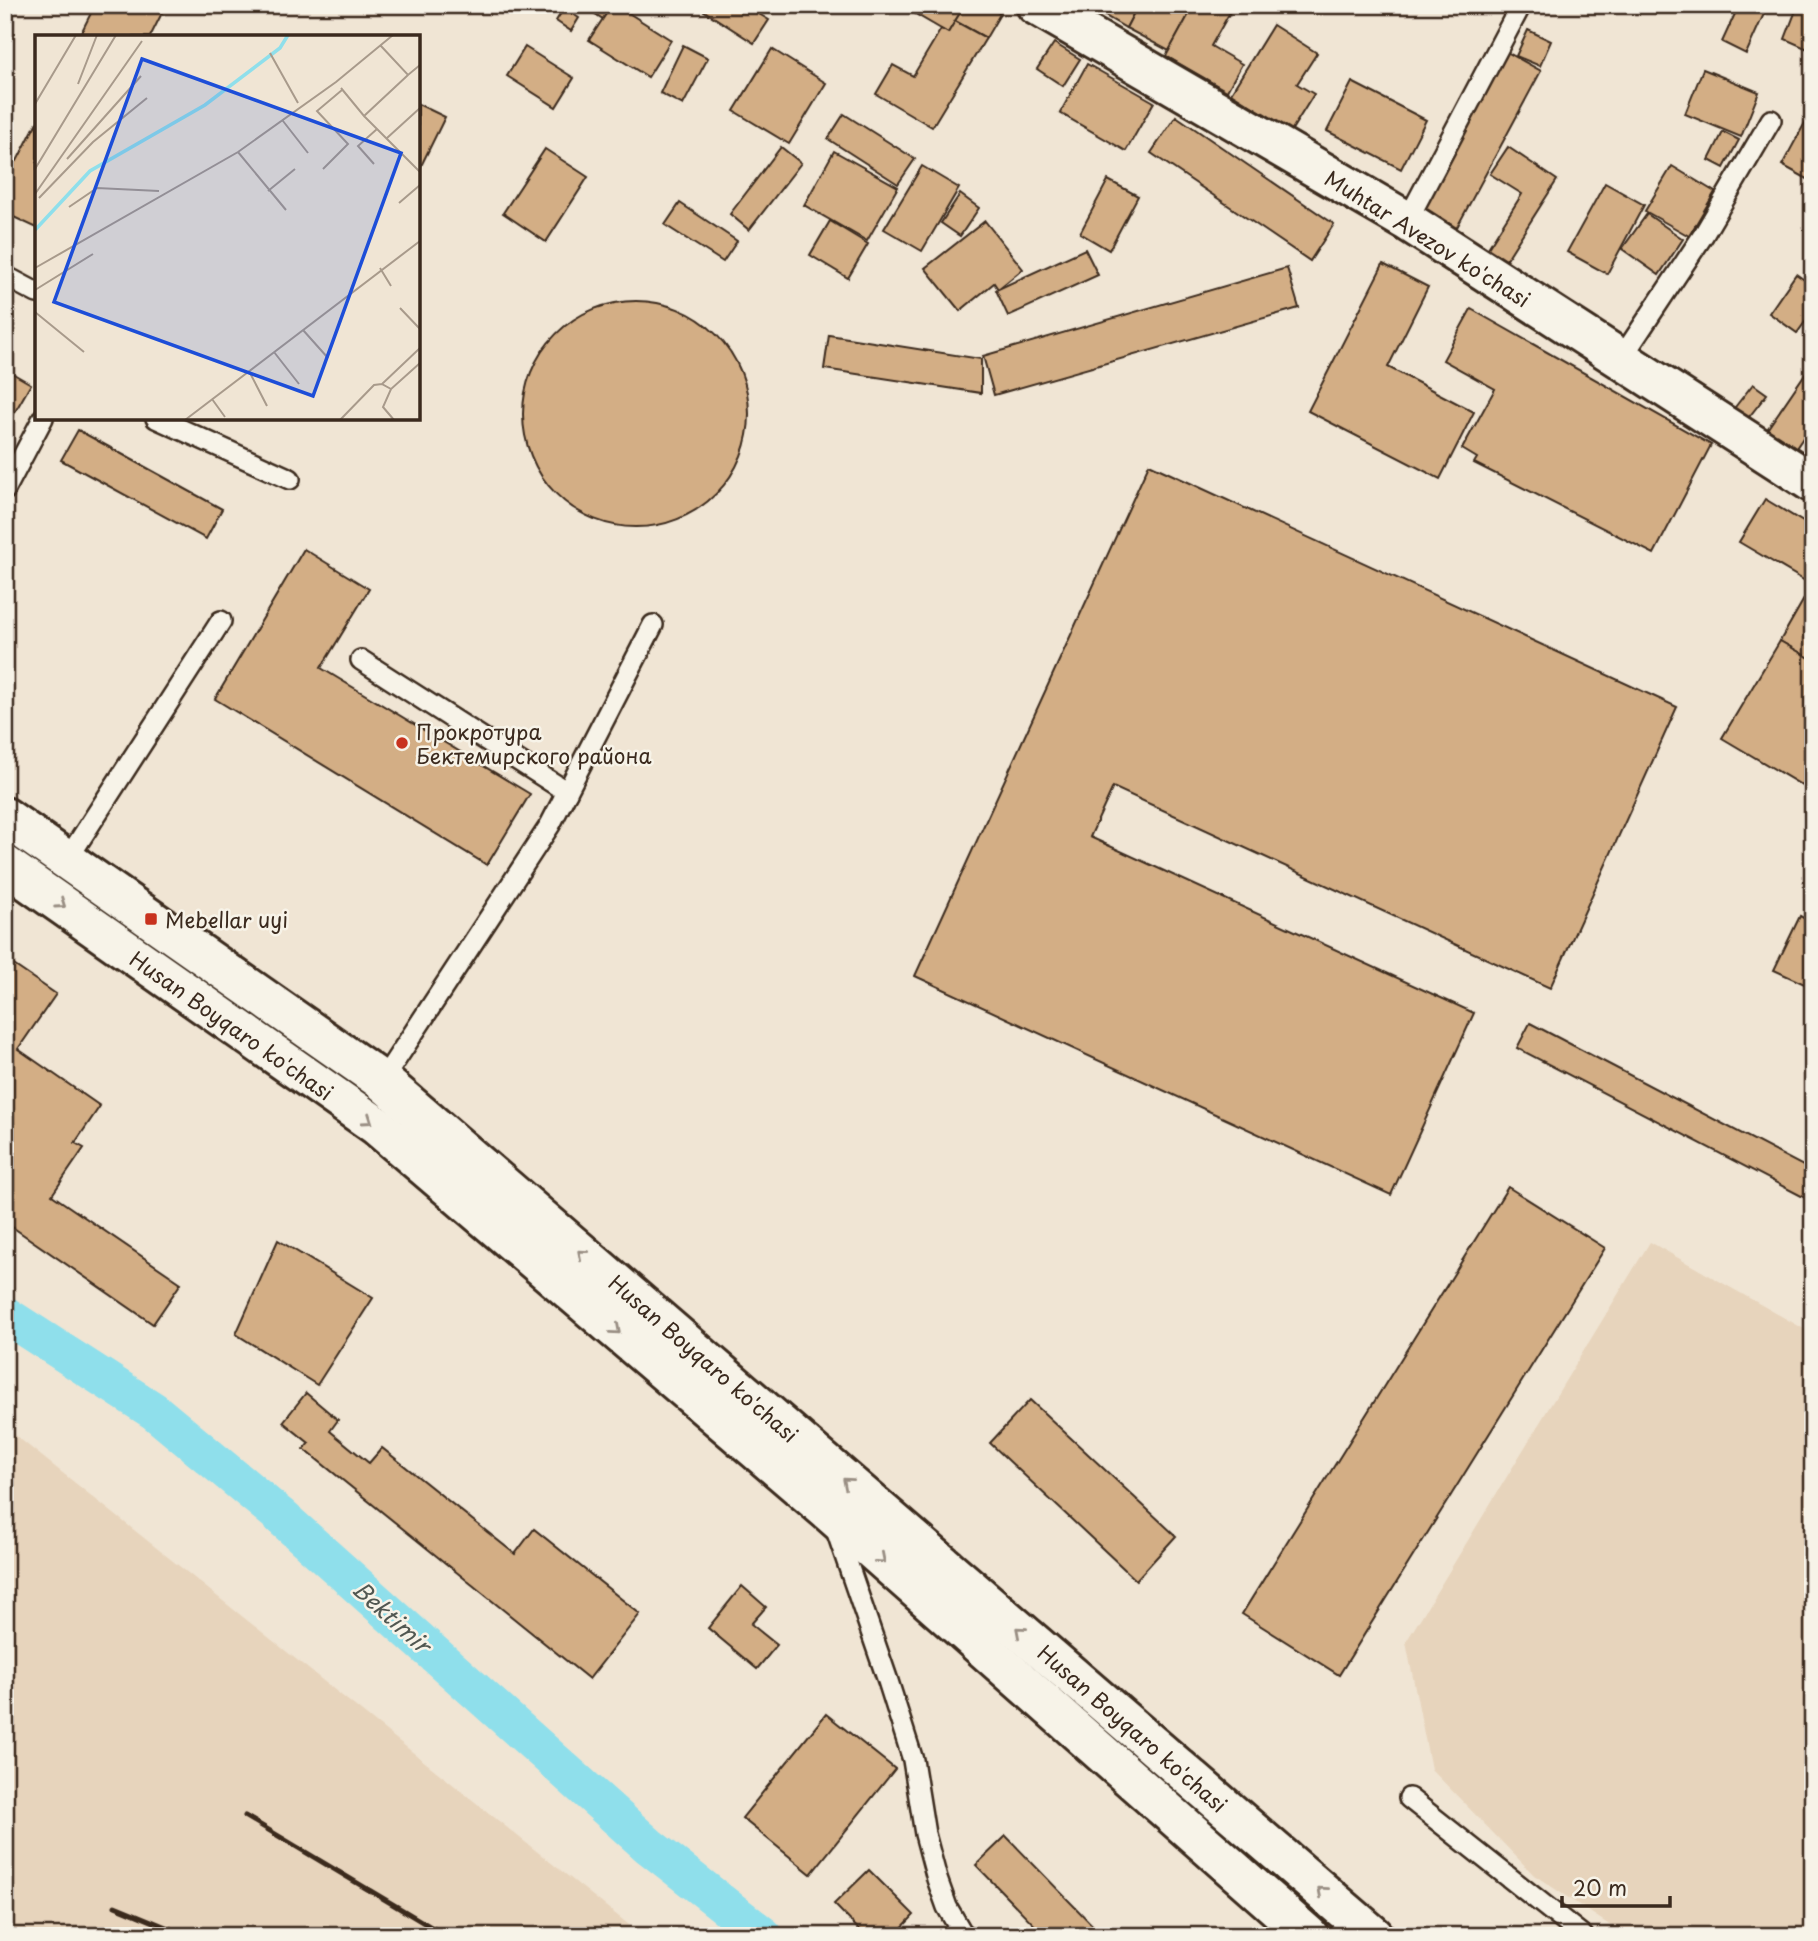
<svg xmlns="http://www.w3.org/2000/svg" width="1818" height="1941" font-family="'Playpen Sans',sans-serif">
<rect width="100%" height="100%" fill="#f0e5d4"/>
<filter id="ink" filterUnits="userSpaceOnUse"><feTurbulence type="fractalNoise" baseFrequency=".0143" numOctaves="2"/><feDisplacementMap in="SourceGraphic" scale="14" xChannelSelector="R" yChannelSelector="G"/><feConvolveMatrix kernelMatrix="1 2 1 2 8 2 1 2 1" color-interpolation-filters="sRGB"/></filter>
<g filter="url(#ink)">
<!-- built -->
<g fill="#e7d4bc">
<path d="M1650 1242 1813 1334V1936H1626L1534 1875 1431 1769 1406 1642Z"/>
<path d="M5 1427 643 1936H5Z"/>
</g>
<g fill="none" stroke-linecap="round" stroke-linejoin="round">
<!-- canal -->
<path stroke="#8fdfeb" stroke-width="38" d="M5 1315 154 1411 278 1514 649 1846 764 1936"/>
</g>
<!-- building -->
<g fill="#d3ae85" stroke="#3b2a1e" stroke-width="2">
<path d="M95 5H166L150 37H79Z"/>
<path d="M592 5H612L603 19 589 10Z"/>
<path d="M612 5H616L671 40 648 77 589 40Z"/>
<path d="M695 5H764L759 14 769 20 754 43Z"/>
<path d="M909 5H965L948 33 907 9Z"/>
<path d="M965 5H987L1000 14 986 38 955 21Z"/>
<path d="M1100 5H1138L1126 28 1097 11Z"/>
<path d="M1138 5H1194L1169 51 1126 28Z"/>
<path d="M1194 5H1234L1211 46 1242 64 1227 91 1166 56Z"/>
<path d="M1283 5H1305L1303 12Z"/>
<path d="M1739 5H1768L1746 54 1722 42Z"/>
<path d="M1798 5H1813V45L1810 50 1785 39Z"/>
<path d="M564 8 579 18 571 31 556 21Z"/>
<path d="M955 21 986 38 932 127 876 94 893 65 913 76 941 29 948 33Z"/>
<path d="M1273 25 1317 53 1297 84 1314 94 1291 131 1231 93Z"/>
<path d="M1528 30 1551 41 1540 66 1516 56Z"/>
<path d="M1054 43 1080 59 1063 86 1037 69Z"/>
<path d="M683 45 708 58 683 105 660 93Z"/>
<path d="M525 47 574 78 556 107 507 76Z"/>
<path d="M772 49 826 83 789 144 734 111Z"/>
<path d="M1505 51 1541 71 1455 231 1420 212Z"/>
<path d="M1087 64 1154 102 1126 151 1060 113Z"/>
<path d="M1703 69 1759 92 1741 137 1685 114Z"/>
<path d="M1352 82 1426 120 1401 169 1327 131Z"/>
<path d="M418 104 445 117 418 172Z"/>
<path d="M844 114 915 159 898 184 828 139Z"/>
<path d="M1176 116 1334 224 1310 261 1151 153Z"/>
<path d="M1807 119 1813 122V182L1782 165Z"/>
<path d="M37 122V228L5 213V155L17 161Z"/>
<path d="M1723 132 1739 140 1724 168 1709 160Z"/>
<path d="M781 147 801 163 749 230 730 214Z"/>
<path d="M1508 147 1557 180 1501 268 1483 256 1522 194 1490 174Z"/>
<path d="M545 149 588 177 546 242 503 213Z"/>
<path d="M834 151 898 187 867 241 804 205Z"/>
<path d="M922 166 959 188 922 251 884 229Z"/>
<path d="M1672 166 1715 192 1689 236 1645 211Z"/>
<path d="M1108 180 1138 196 1109 250 1080 233Z"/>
<path d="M1605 183 1644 205 1607 274 1567 252Z"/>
<path d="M960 194 979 208 960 236 941 223Z"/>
<path d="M680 203 737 241 723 262 665 225Z"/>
<path d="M1647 214 1683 239 1659 275 1622 249Z"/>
<path d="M830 221 868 244 848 278 810 255Z"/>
<path d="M985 221 1023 269 998 289 994 283 960 311 925 268Z"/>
<path d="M1085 249 1098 275 1008 316 996 290Z"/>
<path d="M1383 264 1428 287 1388 367 1474 412 1440 479 1308 411Z"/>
<path d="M1287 268 1299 308 994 395 983 356Z"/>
<path d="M1796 274 1813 286V311L1797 333 1769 313Z"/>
<circle cx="636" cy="414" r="113"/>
<path d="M1471 309 1711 445 1654 554 1474 463 1477 458 1462 449 1495 389 1443 360Z"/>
<path d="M829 335 981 359V393L824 369Z"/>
<path d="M1813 362V423L1794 451 1766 431Z"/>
<path d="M5 369 31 384 5 429Z"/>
<path d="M1753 384 1767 394 1745 422 1732 411Z"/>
<path d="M78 430 222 509 206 539 61 460Z"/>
<path d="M1149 464 1677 707 1550 988 1113 787 1090 837 1474 1013 1391 1195 915 976Z"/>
<path d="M1765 499 1813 528V660L1780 641 1812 585 1739 542Z"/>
<path d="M304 549 369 589 321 668 530 794 487 865 215 699Z"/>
<path d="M1780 641 1813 660V792L1722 738Z"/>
<path d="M1800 916 1813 923V988L1774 970Z"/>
<path d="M5 959 56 994 18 1049 100 1106 75 1143 84 1148 52 1195 181 1283 153 1324 5 1222Z"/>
<path d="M1530 1023 1813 1171V1202L1517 1048Z"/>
<path d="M1508 1187 1605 1248 1339 1675 1242 1614Z"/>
<path d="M278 1240 373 1298 317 1385 236 1334Z"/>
<path d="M306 1393 338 1420 330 1431 369 1463 382 1448 515 1554 534 1529 640 1614 589 1679 304 1449 309 1443 283 1422Z"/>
<path d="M1030 1400 1176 1536 1136 1580 990 1443Z"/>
<path d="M742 1586 766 1607 751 1624 777 1645 757 1669 708 1628Z"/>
<path d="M826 1714 895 1769 811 1874 742 1818Z"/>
<path d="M1006 1836 1103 1936H1045L976 1865Z"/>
<path d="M869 1870 914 1915 894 1936H865L834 1904Z"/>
</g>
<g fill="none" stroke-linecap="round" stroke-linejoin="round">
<!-- service casing -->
<g stroke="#3b2a1e" stroke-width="24">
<g id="service">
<path d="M1407 221 1521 5"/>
<path d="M5 276 37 293"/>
<path d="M1621 359 1704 234 1771 120"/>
<path d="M156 418 290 479"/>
<path d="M5 490 43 418"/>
<path d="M361 660 567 792"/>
<path d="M67 860 221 621"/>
<path d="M382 1081 550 825 653 625"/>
<path d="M834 1524 888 1681 913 1760 925 1834 937 1879 947 1907 961 1931 966 1936"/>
<path d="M1409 1798 1583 1936"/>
</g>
</g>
<!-- minor casing -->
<g stroke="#3b2a1e" stroke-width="44">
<path id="minor" d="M1036 5 1407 221 1813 483"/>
</g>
<!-- secondary casing -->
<g stroke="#3b2a1e" stroke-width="44">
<g id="secondary">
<path d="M5 817 382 1081 1374 1936"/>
<path d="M5 865 377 1126 830 1513 1309 1936"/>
</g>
</g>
<!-- service -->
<use href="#service" stroke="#f7f3e8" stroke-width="19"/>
<!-- minor -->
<use href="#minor" stroke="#f7f3e8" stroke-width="38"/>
<!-- secondary -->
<use href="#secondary" stroke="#f7f3e8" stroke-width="38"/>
<!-- rail -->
<g stroke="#3b2a1e" stroke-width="5">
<path d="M245 1816 446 1936"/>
<path d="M115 1906 188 1936"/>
</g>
</g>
<!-- one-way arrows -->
<defs><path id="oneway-chevron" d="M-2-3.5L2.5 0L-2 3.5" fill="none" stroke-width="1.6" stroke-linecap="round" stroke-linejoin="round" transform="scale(1.75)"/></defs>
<g stroke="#998e83">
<use href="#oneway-chevron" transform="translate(61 904) rotate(35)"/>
<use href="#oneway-chevron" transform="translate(368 1120) rotate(35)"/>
<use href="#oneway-chevron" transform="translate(582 1254) rotate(-139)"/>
<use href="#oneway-chevron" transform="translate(616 1330) rotate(41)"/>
<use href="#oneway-chevron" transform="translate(847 1482) rotate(-139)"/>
<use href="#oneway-chevron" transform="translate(881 1559) rotate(41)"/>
<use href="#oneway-chevron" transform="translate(1020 1631) rotate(-139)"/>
<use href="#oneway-chevron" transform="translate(1322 1891) rotate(-139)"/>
</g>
</g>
<!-- markers -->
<g fill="#c8321e" stroke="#f7f3e8" stroke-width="2.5">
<circle cx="402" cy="743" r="7"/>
<rect x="144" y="912" width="14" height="14" rx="3.5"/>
</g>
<g text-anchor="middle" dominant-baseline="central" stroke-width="5" stroke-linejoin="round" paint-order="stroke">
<!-- street labels -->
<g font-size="21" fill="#3b2a1e" stroke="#f7f3e8">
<text transform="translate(1428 238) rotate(32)">Muhtar Avezov ko'chasi</text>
<text transform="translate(232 1025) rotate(35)">Husan Boyqaro ko'chasi</text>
<text transform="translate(704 1358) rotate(41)">Husan Boyqaro ko'chasi</text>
<text transform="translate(1133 1728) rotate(41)">Husan Boyqaro ko'chasi</text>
</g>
<!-- poi labels -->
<g font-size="21" fill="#3b2a1e" stroke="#f7f3e8" text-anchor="start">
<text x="416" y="731">Прокротура<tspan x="416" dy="24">Бектемирского района</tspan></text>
<text x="165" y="919">Mebellar uyi</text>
</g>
<!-- water labels -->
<g font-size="23" font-style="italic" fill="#505751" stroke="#f7f3e8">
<text transform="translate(392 1616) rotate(42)">Bektimir</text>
</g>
</g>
<!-- overview -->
<g transform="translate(35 35)">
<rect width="385" height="385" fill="#f0e5d4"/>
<path fill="none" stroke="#8fdfeb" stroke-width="3.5" d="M0 195 55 136 170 70 245 13 253 0"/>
<path fill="none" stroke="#a89a8b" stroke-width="2" d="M346 11 373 40 385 30M235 18 263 68M43 49 62 0M306 53 329 81 373 40M0 69 41 0M329 81 385 137M248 86 273 118M352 103 385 73M203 117 251 175M32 124 106 41M339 129 323 111 342 94M0 134 81 0M288 134 313 109 282 76 307 55M233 156 260 134M0 159 107 6M4 163 58 107 112 63M364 168 385 150M34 172 62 153 124 156M0 233 203 117 301 47 358 0M345 233 356 251M0 255 58 219M365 273 385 294M0 277 49 317M268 295 293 323M239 317 264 349M214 336 232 371M356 354 347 349 385 313M177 364 190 382M150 385 385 206M305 385 339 350 347 349M359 385 348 372 356 354 385 328"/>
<path fill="#1d4ed8" fill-opacity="0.15" stroke="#1d4ed8" stroke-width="3.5" d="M107 24 366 118 278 361 19 267Z"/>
<rect width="385" height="385" fill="none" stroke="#3b2a1e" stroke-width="3.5"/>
</g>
<!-- margin -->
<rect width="1818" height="1941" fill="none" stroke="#f7f3e8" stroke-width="28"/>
<rect x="14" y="14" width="1790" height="1913" fill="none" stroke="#3b2a1e" stroke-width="2.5" filter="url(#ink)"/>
<!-- scale -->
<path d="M1562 1896v10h108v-10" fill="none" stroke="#3b2a1e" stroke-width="3.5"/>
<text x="1573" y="1896" font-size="21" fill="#3b2a1e" stroke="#f7f3e8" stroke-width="5" paint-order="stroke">20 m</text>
</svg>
